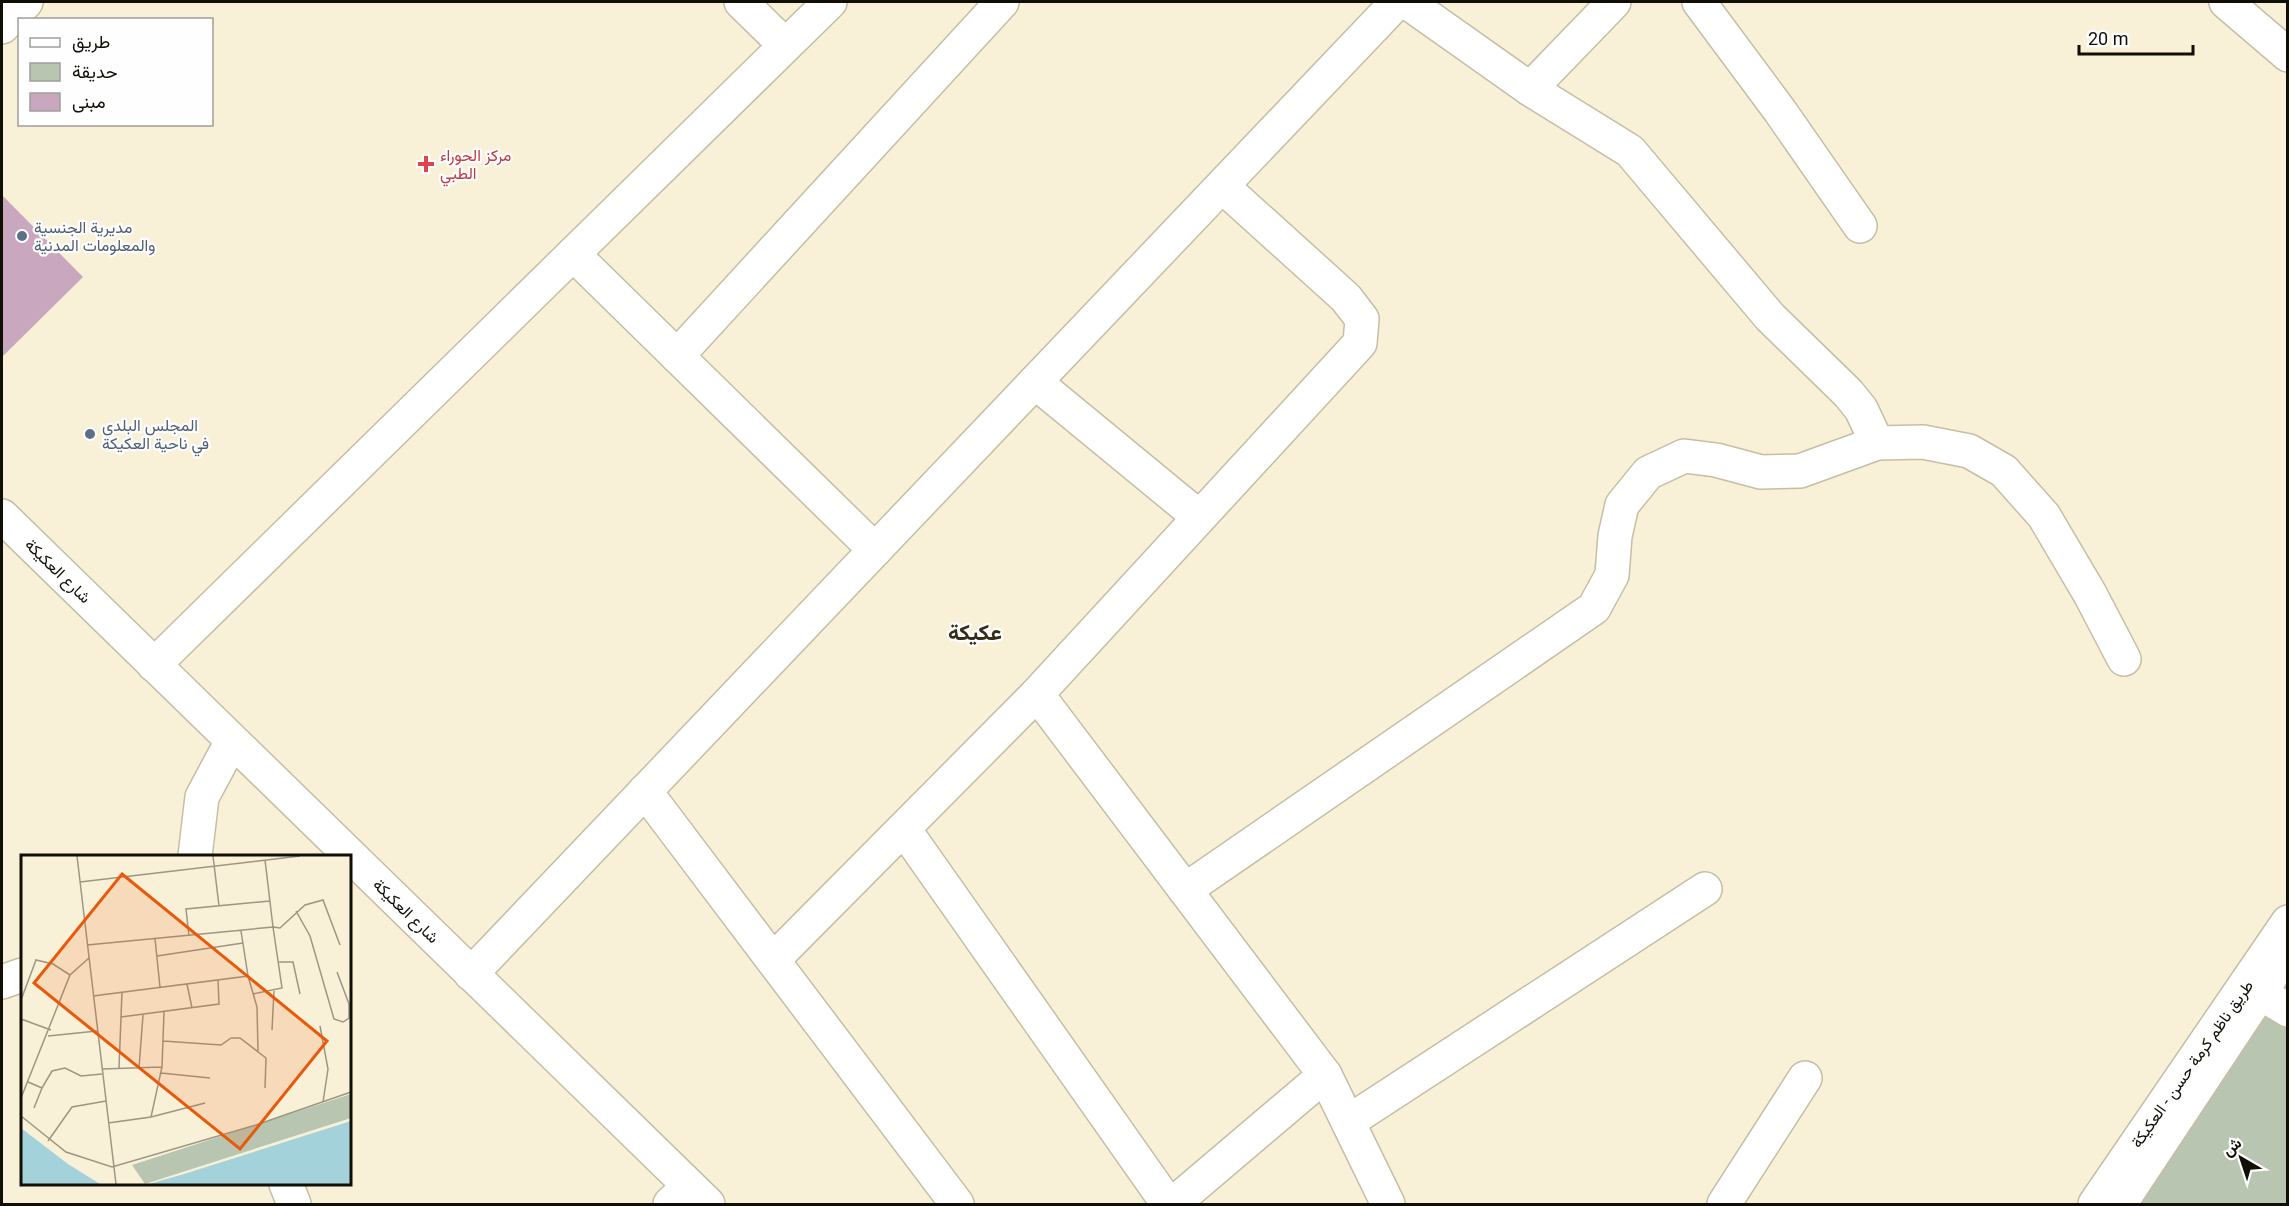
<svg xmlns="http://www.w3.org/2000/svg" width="2289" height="1206" font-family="Roboto,Vazirmatn,sans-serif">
<rect width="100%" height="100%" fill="#f8f1d7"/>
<!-- green -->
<path fill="#b8c6b1" d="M2287 943V1204H2117Z"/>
<!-- building -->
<path fill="#c9a7be" d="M2 195 83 277 2 357Z"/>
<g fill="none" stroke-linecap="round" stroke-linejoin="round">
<!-- street casing -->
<g stroke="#c5bea5" stroke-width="36">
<g id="street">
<path d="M741 2 785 45"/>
<path d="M1407 2 1530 89 1630 151 1770 317 1848 393 1861 409 1877 443"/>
<path d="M1699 2 1780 111 1860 226"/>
<path d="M2226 2 2288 55"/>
<path d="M1530 89 1614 2"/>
<path d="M573 254 875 550"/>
<path d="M677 356 1002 2"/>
<path d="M1035 382 1199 517"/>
<path d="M154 665 830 2"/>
<path d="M1037 694 1325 1075 1388 1204"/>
<path d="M645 791 957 1204"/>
<path d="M904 829 1168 1204"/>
<path d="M195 856 202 797 232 741"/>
<path d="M1185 890 1594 608 1612 575 1615 536 1622 505 1648 473 1684 456 1716 460 1761 472 1800 471 1877 443 1923 442 1969 451 2004 471 2044 516 2090 594 2124 659"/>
<path d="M773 960 1037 694 1360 343 1362 319 1346 298 1222 186"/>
<path d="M471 974 1397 2"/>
<path d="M2 982 22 975"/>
<path d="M2260 993 2288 1010"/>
<path d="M1348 1122 1705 889"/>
<path d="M286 1184 294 1204"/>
<path d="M670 1204 689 1186"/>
<path d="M1173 1204 1325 1075"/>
<path d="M1724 1204 1805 1078"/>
<path d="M2120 1204 2288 951"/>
</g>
</g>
<!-- secondary casing -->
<g stroke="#c5bea5" stroke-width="36">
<g id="secondary">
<path d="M2 27 26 2"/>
<path d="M2 516 708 1204"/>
<path d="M2095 1204 2288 922"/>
</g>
</g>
<!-- street -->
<use href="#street" stroke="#fff" stroke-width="33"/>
<!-- secondary -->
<use href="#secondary" stroke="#fff" stroke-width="33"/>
</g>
<!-- markers -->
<path fill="#e0444e" stroke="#fefefe" stroke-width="2" d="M423 155h6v6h6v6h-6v6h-6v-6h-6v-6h6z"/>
<g fill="#5c6f8a" stroke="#fefefe" stroke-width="2">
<circle cx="22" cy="236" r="6"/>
<circle cx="90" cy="434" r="6"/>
</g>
<g text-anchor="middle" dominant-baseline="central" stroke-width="4.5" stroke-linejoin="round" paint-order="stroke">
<!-- health labels -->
<g font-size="16" fill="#be3a42" stroke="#fefefe" text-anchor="start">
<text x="440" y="155">مركز الحوراء<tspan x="440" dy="18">الطبي</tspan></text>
</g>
<!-- service labels -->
<g font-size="16" fill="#4e5e75" stroke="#fefefe" text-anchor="start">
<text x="34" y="227">مديرية الجنسية<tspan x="34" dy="18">والمعلومات المدنية</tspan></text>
<text x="102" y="425">المجلس البلدي<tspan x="102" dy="18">في ناحية العكيكة</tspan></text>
</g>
<!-- street labels -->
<g font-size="16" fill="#110e06" stroke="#fefefe">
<text transform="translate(58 571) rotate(44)">شارع العكيكة</text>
<text transform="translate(406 911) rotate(44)">شارع العكيكة</text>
<text transform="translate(2192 1064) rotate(-55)">طريق ناظم كرمة حسن - العكيكة</text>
</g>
<!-- district labels -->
<g font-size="22" font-weight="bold" fill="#332d19" stroke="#fefefe">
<text x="975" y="632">عكيكة</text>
</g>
</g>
<!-- overview -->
<g transform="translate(21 855)">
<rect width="330" height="330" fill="#f8f1d7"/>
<path d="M330 239V263L124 329 111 310Z" fill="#b8c6b1"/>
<path d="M330 266V329H128L163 319ZM0 273 47 309 79 329H0Z" fill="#a3d2db"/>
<path fill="none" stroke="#9c9683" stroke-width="1.5" d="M56 1 95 329M192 1 198 51M59 27 279 1M275 56 289 81 313 164 322 167 328 163V149L316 117M168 81 165 54 249 46M134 84 139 132M66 90 252 72 244 5M136 101 222 88M258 107H272L279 139M227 121 236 152 237 196M166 129 171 153M232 139 261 133 252 72 259 73 284 50 302 45 319 90M72 141 227 121 220 76M0 145 15 105 32 109 49 120M100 162 198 149 197 125M0 164 30 175M299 171 307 214 302 247M251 175 253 136M27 181 76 176M142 186 200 190 210 183H219L245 203 244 233M98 213 101 137M118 213 122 160M81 214 141 212M140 218 189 223M7 227 21 233 31 216 44 213 60 221 81 219M0 243 49 120 68 103M13 253 21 233M0 261 45 297 91 312 235 270 330 237M130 262 184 248M87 268 130 262 141 212 143 157M27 286 51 252 85 246"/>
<path fill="#e8590c" fill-opacity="0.15" stroke="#e8590c" stroke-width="3" d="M101 19 306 186 219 294 13 128Z"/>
<rect width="330" height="330" fill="none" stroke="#110e06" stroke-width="3"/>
</g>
<!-- border -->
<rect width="2289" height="1206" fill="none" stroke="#110e06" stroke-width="6"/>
<!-- legend -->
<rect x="18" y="18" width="195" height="108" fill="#fefefe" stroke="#9f9e9b" stroke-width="1.5"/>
<rect x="30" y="38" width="30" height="9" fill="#ffffff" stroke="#9f9e9b" stroke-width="1.5"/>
<text x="72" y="48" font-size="18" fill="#110e06">طريق</text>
<rect x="30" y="63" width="30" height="18" fill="#b8c6b1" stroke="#9f9e9b" stroke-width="1.5"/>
<text x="72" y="78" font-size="18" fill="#110e06">حديقة</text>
<rect x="30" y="93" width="30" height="18" fill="#c9a7be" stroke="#9f9e9b" stroke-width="1.5"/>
<text x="72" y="108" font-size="18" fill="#110e06">مبنى</text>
<!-- north arrow -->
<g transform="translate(2241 1158) rotate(321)" stroke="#fefefe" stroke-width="4.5" paint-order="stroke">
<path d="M0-4.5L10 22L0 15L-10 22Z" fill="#110e06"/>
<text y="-9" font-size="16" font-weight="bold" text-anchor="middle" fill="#110e06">ش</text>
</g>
<!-- scale -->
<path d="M2079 45v9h114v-9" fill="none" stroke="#110e06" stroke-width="3"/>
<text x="2088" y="45" font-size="18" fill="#110e06" stroke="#fefefe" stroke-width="4.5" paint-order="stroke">20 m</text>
</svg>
